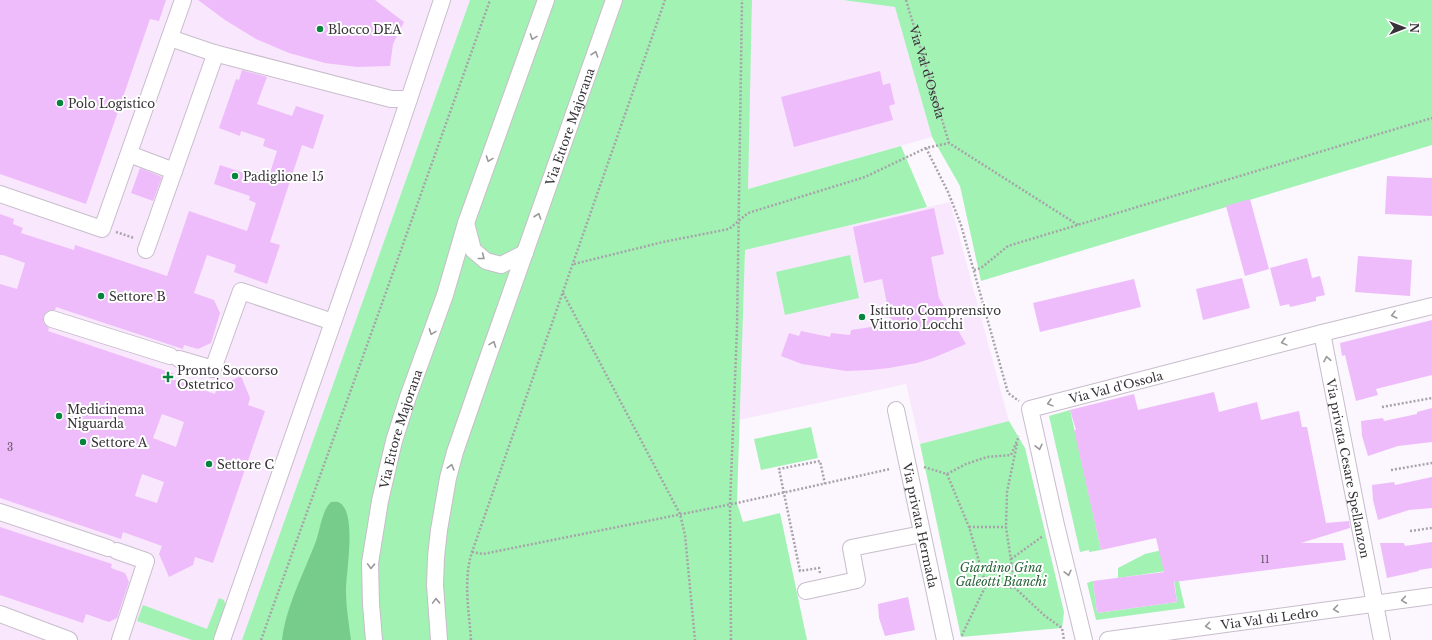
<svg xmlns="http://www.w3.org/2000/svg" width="1432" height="640" font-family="'Libre Baskerville',serif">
<rect width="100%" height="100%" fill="#fcf6fe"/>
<!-- built -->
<g fill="#f9e8fd">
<path d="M0 0H470L242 640H0Z"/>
<path d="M752 0H843L895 6 932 137 747 189Z"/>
<path d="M950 202 1009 421 920 444 906 384 739 420 745 250Z"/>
</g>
<!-- green -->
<g fill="#a1f2b3">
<path d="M470 0H752L748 189 901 146 927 207 745 250 737 503 743 522 780 513 807 640H242Z"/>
<path d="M843 0H1432V145L981 281 960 186 932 137 895 7Z"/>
<path d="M850 255 859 298 785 315 776 272Z"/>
<path d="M1070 410 1101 550 1089 552V550L1080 552 1049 416Z"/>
<path d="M1009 421 1025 448 1064 612 1062 628 961 637 920 444Z"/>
<path d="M811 427 818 458 761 470 754 439Z"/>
<path d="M1171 548 1185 608 1096 620 1087 583 1093 581 1097 613 1177 602 1173 570 1118 578V568L1145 554Z"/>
<path d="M219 598 224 600 226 608 218 640H192L137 621 143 605 207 629Z"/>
</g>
<!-- forest -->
<path fill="#77cc8c" d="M331 502C334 502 337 501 340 503 357 514 346 572 346 591 346 607 349 624 351 640H282C286 606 304 573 316 541 320 530 322 510 331 502Z"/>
<!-- building -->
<g fill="#eebcfa" fill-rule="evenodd">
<path d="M0 0H166L159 21 150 19 86 204 0 174Z"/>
<path d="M198 0H375L404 22 393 44 390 66 357 67 325 63 289 53 256 39 225 20Z"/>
<path d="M242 70 267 77 257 104 292 116 296 106 324 115 313 149 302 145 270 242 280 245 267 284 234 272 236 265 207 255 194 293 214 300 220 313 211 343 198 349 184 345 183 349 56 307 55 310H50L46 312 43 317V321L45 325 49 328 48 331 175 374 173 379 215 394 217 387 241 376 250 398 248 405 265 411 213 563 195 557 193 565 169 577 159 554 162 546 123 532 121 539 0 498V284L17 289 25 263 3 255H0V214L14 219 13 224 23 228 21 233 74 250 75 245 167 276 189 211 247 231 256 203 249 200 250 196 214 184 220 165 256 177 257 172 269 176 277 151 263 146 265 139 241 131 240 136 219 128 236 79 239 80ZM162 414 184 422 176 447 153 438ZM142 474 164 482 157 503 135 496Z"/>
<path d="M880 71 883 85 890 83 895 104 889 106 893 120 794 147 781 97Z"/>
<path d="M140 168 162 177 153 201 131 193Z"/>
<path d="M1387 176 1432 178V216L1385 214Z"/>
<path d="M1250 199 1269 269 1245 276 1226 206Z"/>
<path d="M934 208 944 254 931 257 939 298 966 344 933 358 917 363 889 368 870 370 846 371 802 364 781 356 789 333 799 336 801 331 830 337 831 333 850 335 851 330 891 324 882 279 864 283 853 227Z"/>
<path d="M1358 256 1412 260 1410 296 1355 292Z"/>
<path d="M1307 258 1312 278 1320 276 1325 295 1316 297V301L1290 307 1289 304 1280 306 1270 268Z"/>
<path d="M1242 278 1250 308 1203 320 1196 289Z"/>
<path d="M1134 279 1141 307 1040 332 1033 303Z"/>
<path d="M1432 320V375L1376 389 1378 395 1356 401 1345 355 1342 356 1340 343Z"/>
<path d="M1214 392 1219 412 1257 402 1261 420 1299 411 1302 427H1307L1326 523 1349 521 1350 528 1301 543H1343L1346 560 1174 582 1177 602 1097 613 1093 581 1164 572 1156 538 1101 550 1074 430H1076L1070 410 1134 394 1138 410Z"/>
<path d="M1432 408V442L1398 446 1368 456 1362 436 1361 421 1383 418 1384 421 1417 414V412Z"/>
<path d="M1432 477V508L1409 510 1378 520 1373 500 1372 485 1394 482 1395 485Z"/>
<path d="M0 527 112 564 111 568 125 573 129 582 117 618 109 622 86 614 83 623 0 595Z"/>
<path d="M1432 542V568L1419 570V571L1387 578 1380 543H1404L1405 546Z"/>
<path d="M908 597 915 630 885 636 879 618 878 604Z"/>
</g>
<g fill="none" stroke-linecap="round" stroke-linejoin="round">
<!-- minor casing -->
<g stroke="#c8bdcb" stroke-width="18">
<g id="minor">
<path d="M170 38 214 53 391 99H409L442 0"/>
<path d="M129 154 174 171"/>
<path d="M0 194 102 229 183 0"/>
<path d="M466 223 473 250 486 261 501 265 525 253"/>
<path d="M146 250 214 58V53"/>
<path d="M52 319 170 356"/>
<path id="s2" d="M1322 333 1382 640"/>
<path d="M179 359 213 369 241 291 333 322"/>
<path id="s3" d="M896 410 945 640"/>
<path d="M0 512 108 548"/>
<path d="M117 551 146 561 120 640"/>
<path d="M806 591 857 580 851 548 922 534"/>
<path d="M0 614 69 640"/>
<path d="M222 640 360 245 409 99"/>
<path id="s4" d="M374 640 371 604 370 563 380 501 394 441 408 397 445 295 466 223 546 0"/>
<path id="s5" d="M439 640 435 585 436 557 439 530 448 478 455 452 481 377 614 0"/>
<path id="s6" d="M1084 640 1056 525 1030 409 1322 333 1432 306"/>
<path id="s7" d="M1108 640 1432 596"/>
</g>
</g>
<!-- path -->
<g stroke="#a8a3aa" stroke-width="2.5" stroke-dasharray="2 2" stroke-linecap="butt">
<path id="s1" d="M906 0 949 143"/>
<path d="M926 148 948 192 961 225 1008 393 1019 401"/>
<path d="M116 232 134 238"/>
<path d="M574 264 663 242 729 229 748 213 865 177 926 148 949 143 1078 225"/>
<path d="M974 270 981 268 1008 246 1432 118"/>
<path d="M563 293 680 514 685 535 695 640"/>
<path d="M1382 407 1432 398"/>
<path d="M924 467 947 474 966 464 987 457 1011 455 1019 436"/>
<path d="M1391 470 1432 463"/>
<path d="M947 474 969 527 986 585 961 637"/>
<path d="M969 527H1006"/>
<path d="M1410 531 1432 528"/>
<path d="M472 552 483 554 737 503 890 469"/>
<path d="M1011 559 1043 536"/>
<path d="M820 573 819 568 800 571 779 469 820 461 825 484"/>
<path d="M986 585 1015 588 1045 616 1062 628 1064 640"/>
<path d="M1015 588 1006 527 1007 492 1017 444"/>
<path d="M261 640 380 309 490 0"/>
<path d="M471 640C469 611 463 580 472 552L665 0"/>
<path d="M731 640 730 504 737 329 742 0"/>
</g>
<!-- minor -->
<use href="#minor" stroke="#fff" stroke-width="16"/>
</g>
<!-- one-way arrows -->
<defs><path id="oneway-chevron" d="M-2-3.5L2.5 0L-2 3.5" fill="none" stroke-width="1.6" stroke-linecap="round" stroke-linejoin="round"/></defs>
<g stroke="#9a989b">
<use href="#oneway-chevron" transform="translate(533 37) rotate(110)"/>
<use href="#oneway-chevron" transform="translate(595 54) rotate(-71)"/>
<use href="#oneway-chevron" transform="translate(489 159) rotate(110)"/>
<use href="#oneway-chevron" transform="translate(538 216) rotate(-71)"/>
<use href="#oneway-chevron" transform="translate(482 257) rotate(38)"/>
<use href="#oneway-chevron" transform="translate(1394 315) rotate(166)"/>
<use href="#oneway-chevron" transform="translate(432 332) rotate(110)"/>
<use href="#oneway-chevron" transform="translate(1284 342) rotate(165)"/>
<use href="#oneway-chevron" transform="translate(493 344) rotate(-70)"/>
<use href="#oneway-chevron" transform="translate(1327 359) rotate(-101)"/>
<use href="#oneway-chevron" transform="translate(1050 403) rotate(165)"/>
<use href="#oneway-chevron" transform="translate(1039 447) rotate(77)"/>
<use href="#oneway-chevron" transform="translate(451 467) rotate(-75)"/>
<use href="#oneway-chevron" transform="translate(371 566) rotate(92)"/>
<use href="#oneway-chevron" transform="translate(1068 573) rotate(76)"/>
<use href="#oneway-chevron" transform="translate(1404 600) rotate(172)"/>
<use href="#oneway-chevron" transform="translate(436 601) rotate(-92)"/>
<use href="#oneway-chevron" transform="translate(1336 609) rotate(172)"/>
<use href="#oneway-chevron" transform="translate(1208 626) rotate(172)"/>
</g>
<!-- markers -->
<g fill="#06843e" stroke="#fff" stroke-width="1.5">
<circle cx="320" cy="29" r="4"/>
<circle cx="60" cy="103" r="4"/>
<circle cx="235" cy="176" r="4"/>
<circle cx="101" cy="296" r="4"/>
<circle cx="862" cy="317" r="4"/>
<path d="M166 371h4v4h4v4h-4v4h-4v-4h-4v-4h4z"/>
<circle cx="59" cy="416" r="4"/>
<circle cx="83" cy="442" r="4"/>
<circle cx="209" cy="464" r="4"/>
</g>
<g text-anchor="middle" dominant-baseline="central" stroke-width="4" stroke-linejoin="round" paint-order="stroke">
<!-- number labels -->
<g font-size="10" fill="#645468">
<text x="10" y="447">3</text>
<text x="1265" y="559">11</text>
</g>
<!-- poi labels -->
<g font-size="12" fill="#363237" stroke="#fff" text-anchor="start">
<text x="328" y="29">Blocco DEA</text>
<text x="68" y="103">Polo Logistico</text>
<text x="243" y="176">Padiglione 15</text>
<text x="109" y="296">Settore B</text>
<text x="870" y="310">Istituto Comprensivo<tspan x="870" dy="14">Vittorio Locchi</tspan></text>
<text x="177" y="370">Pronto Soccorso<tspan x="177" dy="14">Ostetrico</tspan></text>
<text x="67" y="409">Medicinema<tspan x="67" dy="14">Niguarda</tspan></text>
<text x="91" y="442">Settore A</text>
<text x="217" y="464">Settore C</text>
</g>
<!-- street labels -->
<g font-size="12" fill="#363237" stroke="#fff">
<text stroke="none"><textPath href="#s1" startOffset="75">Via Val d'Ossola</textPath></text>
<text stroke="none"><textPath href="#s5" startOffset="535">Via Ettore Majorana</textPath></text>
<text stroke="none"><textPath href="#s6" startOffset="326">Via Val d'Ossola</textPath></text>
<text stroke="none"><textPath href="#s4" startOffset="215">Via Ettore Majorana</textPath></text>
<text stroke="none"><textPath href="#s2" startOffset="138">Via privata Cesare Spellanzon</textPath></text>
<text stroke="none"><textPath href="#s3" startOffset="118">Via privata Hermada</textPath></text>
<text stroke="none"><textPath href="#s7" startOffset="163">Via Val di Ledro</textPath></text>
</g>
<!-- park labels -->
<g font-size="12" font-style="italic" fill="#266137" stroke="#fff">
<text x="1001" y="567">Giardino Gina<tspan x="1001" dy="14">Galeotti Bianchi</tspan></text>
</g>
</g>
<!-- north arrow -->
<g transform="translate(1404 28) rotate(90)" stroke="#ffffff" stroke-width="3" paint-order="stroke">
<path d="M0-3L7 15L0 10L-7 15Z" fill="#363237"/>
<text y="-6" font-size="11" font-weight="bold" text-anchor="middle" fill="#363237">N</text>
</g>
</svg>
